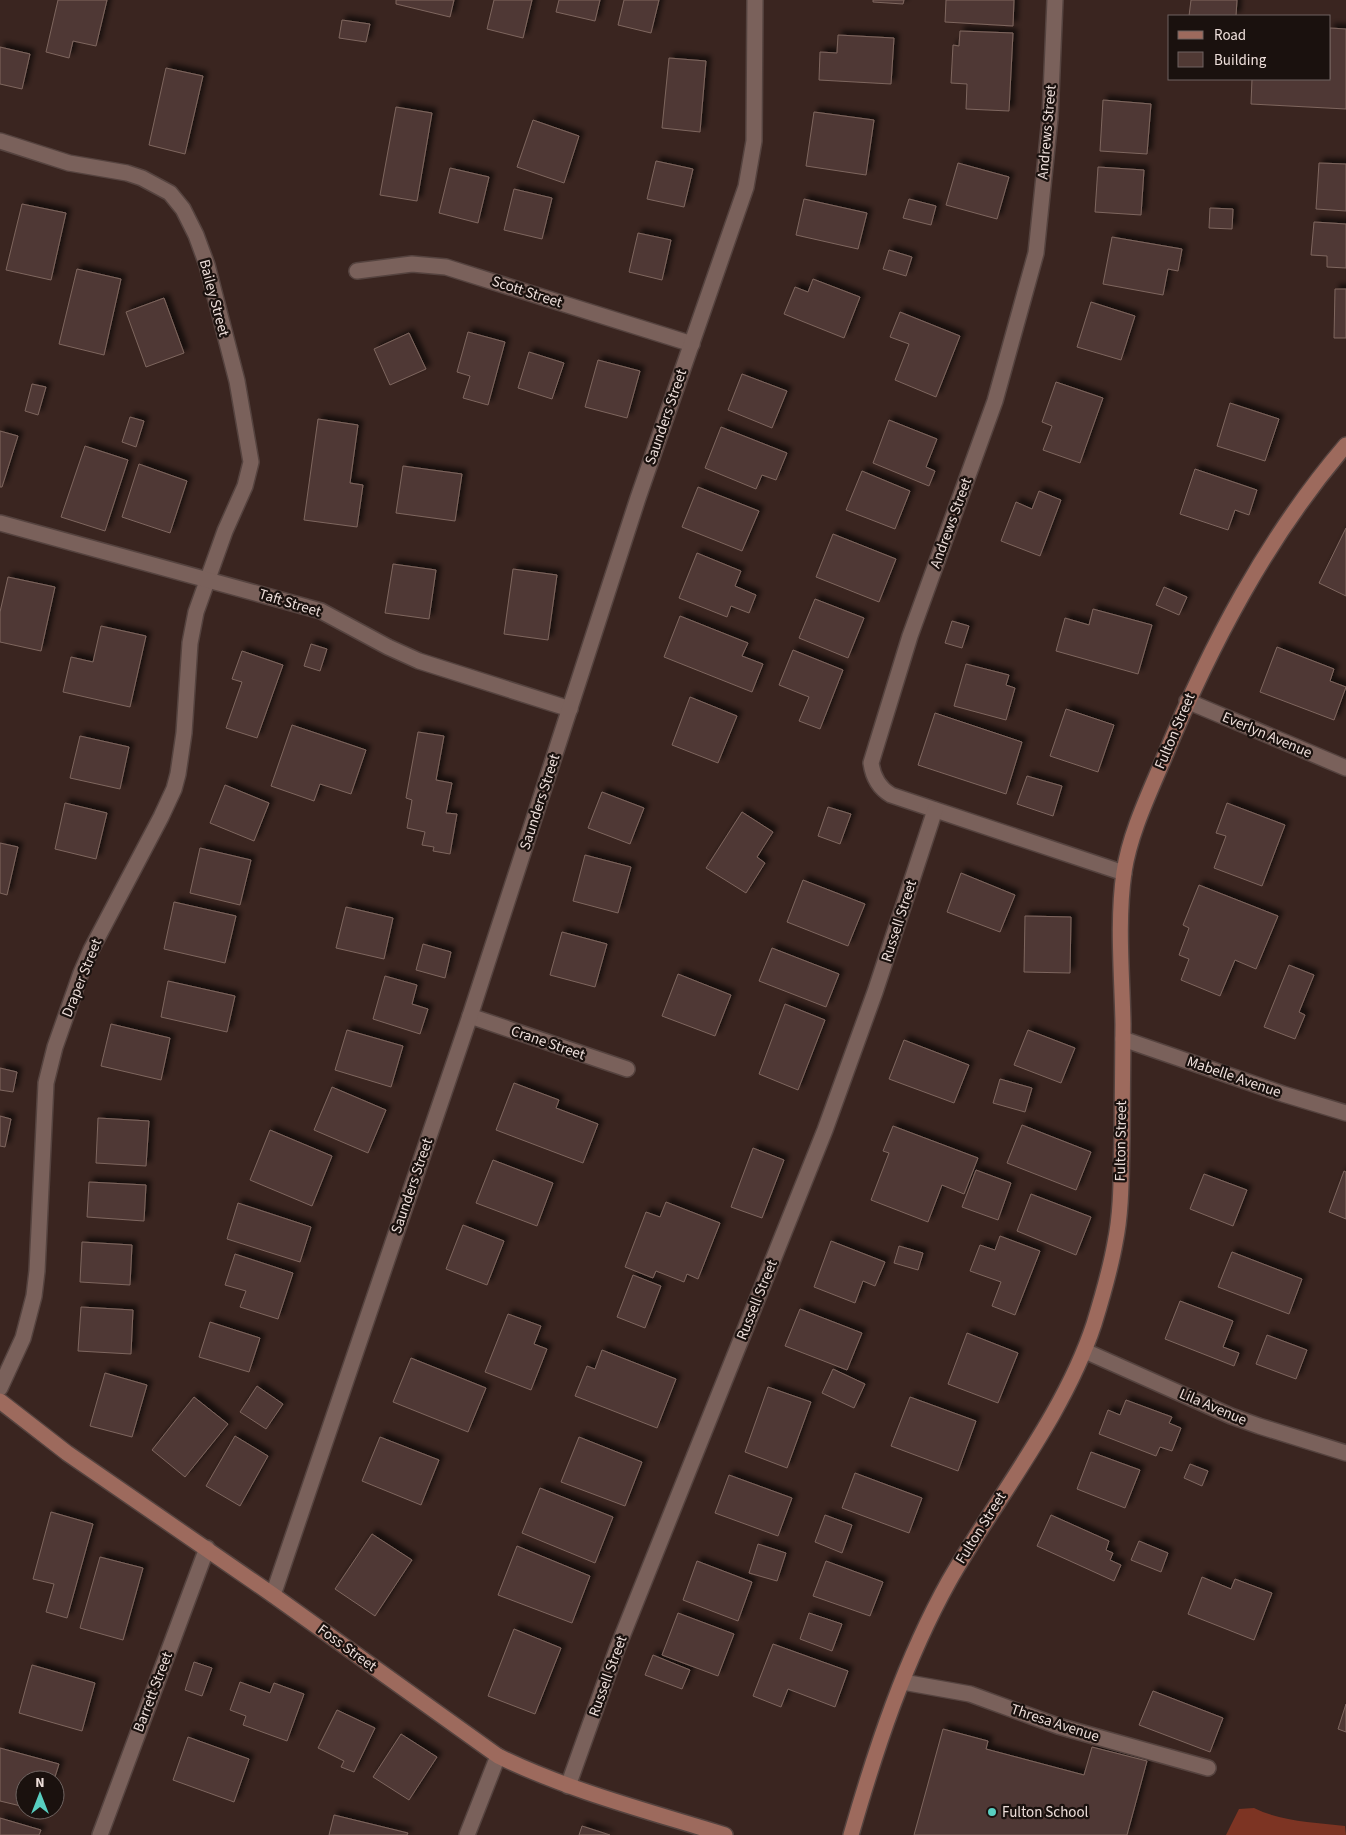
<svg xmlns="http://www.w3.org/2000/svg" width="1346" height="1835" font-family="'Source Sans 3',sans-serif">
<defs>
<filter id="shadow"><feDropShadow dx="4.5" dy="-4.5" stdDeviation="2.5" flood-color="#0009"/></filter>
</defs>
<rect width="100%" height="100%" fill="#3a2520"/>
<!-- green -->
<path fill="#7d3423" d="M1254 1808C1282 1822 1314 1822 1345 1826L1346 1835H1226L1239 1809Z"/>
<!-- building -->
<g fill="#503934" stroke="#7e665f" filter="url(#shadow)">
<path d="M58 0H107L96 46 73 41 69 58 46 52Z"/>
<path d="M396 0H454L450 17 396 4Z"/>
<path d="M494 0H532L523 38 487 29Z"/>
<path d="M559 0H600L595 21 556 12Z"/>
<path d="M624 0H659L651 33 618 25Z"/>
<path d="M873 0H904L903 4 873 2Z"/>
<path d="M946 0H1014L1013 26 945 22Z"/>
<path d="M1191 0H1237L1236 16H1189Z"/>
<path d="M342 20 370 24 366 42 339 38Z"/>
<path d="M1330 28 1346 29V109L1251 104 1252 79H1330Z"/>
<path d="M960 31 1013 33 1009 111 966 109 967 84 951 83 953 45 959 46Z"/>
<path d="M838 35 894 38 891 84 819 80 820 52 837 53Z"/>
<path d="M0 47 30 54 22 89 0 84Z"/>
<path d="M669 58 706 61 700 132 662 128Z"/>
<path d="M166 68 203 76 185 154 149 145Z"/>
<path d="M1103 100 1151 104 1147 154 1100 151Z"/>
<path d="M396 107 432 113 417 201 380 195Z"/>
<path d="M814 112 874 120 866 175 806 166Z"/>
<path d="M533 120 579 136 564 183 517 167Z"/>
<path d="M656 161 693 169 684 207 647 199Z"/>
<path d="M958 163 1009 177 997 219 946 205Z"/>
<path d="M1319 163 1346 164V211L1316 209Z"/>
<path d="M1098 167 1144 170 1141 215 1095 212Z"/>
<path d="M450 168 489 177 478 223 439 213Z"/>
<path d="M514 189 552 198 542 239 504 230Z"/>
<path d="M804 199 867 213 858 249 796 235Z"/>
<path d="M909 199 936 206 931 225 903 218Z"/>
<path d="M22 204 66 213 51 280 6 270Z"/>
<path d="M1210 208 1233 209 1232 229 1209 228Z"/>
<path d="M1314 222 1346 224V268L1327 267V256L1311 255Z"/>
<path d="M638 233 671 240 662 280 629 272Z"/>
<path d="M1112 237 1182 249 1178 271 1168 269 1163 295 1103 284Z"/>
<path d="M889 250 912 257 906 276 883 269Z"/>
<path d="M77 269 121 279 104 355 59 344Z"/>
<path d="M813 279 860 297 844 338 784 314 795 287 808 292Z"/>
<path d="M1335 289H1346V338H1334Z"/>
<path d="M164 298 184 353 146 367 126 312Z"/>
<path d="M1091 302 1135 316 1121 360 1077 347Z"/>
<path d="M900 312 960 336 936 397 895 380 909 344 890 337Z"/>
<path d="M468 332 505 342 488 405 463 398 470 376 457 372Z"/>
<path d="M409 333 426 369 390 385 374 349Z"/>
<path d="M529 352 564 363 552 399 518 388Z"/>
<path d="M598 360 640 371 627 418 585 407Z"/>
<path d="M742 374 787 391 772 428 728 410Z"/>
<path d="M1056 382 1103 398 1080 463 1043 450 1052 426 1042 422Z"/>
<path d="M32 384 46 387 38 415 25 411Z"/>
<path d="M1230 403 1279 419 1265 461 1217 446Z"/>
<path d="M130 417 144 421 136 447 122 442Z"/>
<path d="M318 419 358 425 350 483 363 485 357 527 304 520Z"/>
<path d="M889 420 937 439 926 467 935 471 929 486 873 463Z"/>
<path d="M721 427 787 453 776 480 762 475 756 489 705 468Z"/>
<path d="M0 431 18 436 2 487H0Z"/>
<path d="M85 446 128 460 105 531 61 517Z"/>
<path d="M139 464 187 481 170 533 122 517Z"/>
<path d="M403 466 462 474 455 521 396 513Z"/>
<path d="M1195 469 1257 490 1249 515 1235 510 1228 530 1180 514Z"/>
<path d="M862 471 910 491 895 529 846 510Z"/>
<path d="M698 487 759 511 742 551 682 527Z"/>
<path d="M1039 491 1061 500 1040 556 1001 541 1016 502 1032 509Z"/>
<path d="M1346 528V596L1319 583Z"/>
<path d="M833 534 896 559 879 602 816 577Z"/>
<path d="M697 553 741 571 735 586 756 595 749 613 731 606 727 617 679 598Z"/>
<path d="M393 564 436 570 429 619 385 613Z"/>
<path d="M513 569 557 575 548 640 504 634Z"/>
<path d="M8 577 55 587 41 651 0 642V612Z"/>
<path d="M1164 587 1187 597 1179 615 1156 605Z"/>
<path d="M815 599 864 618 848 658 799 638Z"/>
<path d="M1093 609 1152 625 1138 674 1056 651 1065 618 1089 625Z"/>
<path d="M680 616 748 643 742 656 763 664 752 692 664 657Z"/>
<path d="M952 621 969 626 962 648 945 643Z"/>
<path d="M101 626 146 636 130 707 63 692 71 657 93 662Z"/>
<path d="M311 644 327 649 320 671 304 666Z"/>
<path d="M1277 647 1334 669 1330 681 1346 687 1334 720 1260 692Z"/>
<path d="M793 650 843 670 820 729 799 721 809 697 779 685Z"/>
<path d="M242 651 283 665 257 738 226 728 242 682 232 679Z"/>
<path d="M966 664 1009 675 1006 685 1015 688 1006 720 954 706Z"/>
<path d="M690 697 737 716 718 763 672 745Z"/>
<path d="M1066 709 1114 725 1098 772 1050 756Z"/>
<path d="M935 713 1022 742 1006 794 918 765Z"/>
<path d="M292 725 366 750 351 794 320 784 314 801 271 786Z"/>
<path d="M418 732 444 736 436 780 452 783 446 813 457 814 450 854 433 851 434 847 422 845 425 832 407 828 412 800 406 798Z"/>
<path d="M80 736 129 747 120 789 70 778Z"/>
<path d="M1027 776 1062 786 1053 816 1017 804Z"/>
<path d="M225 785 269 803 254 841 210 823Z"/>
<path d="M602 792 644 808 630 844 588 828Z"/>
<path d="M65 803 107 813 96 859 55 849Z"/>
<path d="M1227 803 1285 825 1262 886 1214 868 1226 836 1216 833Z"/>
<path d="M828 807 851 814 840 844 818 836Z"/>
<path d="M742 812 773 832 757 857 765 863 746 893 706 868Z"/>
<path d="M0 843 18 847 7 895 0 893Z"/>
<path d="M200 848 251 860 240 905 190 893Z"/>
<path d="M585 855 631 867 618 913 573 901Z"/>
<path d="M961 873 1015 895 1000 932 947 912Z"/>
<path d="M803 880 865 904 848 946 787 922Z"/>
<path d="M1199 885 1278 916 1256 969 1235 960 1220 996 1181 980 1189 959 1179 955 1189 928 1183 925Z"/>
<path d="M174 902 236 916 225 963 164 949Z"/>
<path d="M346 907 393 918 384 959 336 948Z"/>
<path d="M1025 916 1071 917 1070 973 1024 972Z"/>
<path d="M562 932 607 944 595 987 550 975Z"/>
<path d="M423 944 451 952 445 978 416 970Z"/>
<path d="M772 948 839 974 826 1007 759 981Z"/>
<path d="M1289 965 1314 975 1299 1012 1305 1015 1295 1039 1264 1027Z"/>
<path d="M678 974 731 995 715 1036 662 1016Z"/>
<path d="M385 976 417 985 412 1004 428 1009 420 1034 373 1019Z"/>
<path d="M168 981 235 996 227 1032 161 1017Z"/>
<path d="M785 1004 825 1020 798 1090 759 1074Z"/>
<path d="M111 1024 170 1038 161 1080 101 1066Z"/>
<path d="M347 1030 403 1046 391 1087 335 1070Z"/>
<path d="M1028 1030 1075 1048 1061 1083 1014 1065Z"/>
<path d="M904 1040 969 1065 954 1103 889 1079Z"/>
<path d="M0 1068 17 1072 13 1092 0 1090Z"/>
<path d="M1000 1079 1032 1088 1025 1112 993 1103Z"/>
<path d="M514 1083 559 1100 556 1108 598 1124 583 1163 496 1130Z"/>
<path d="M332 1087 386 1110 368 1153 314 1130Z"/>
<path d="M0 1116 11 1119 5 1147 0 1146Z"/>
<path d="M98 1118 149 1121 146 1166 96 1163Z"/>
<path d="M1022 1125 1091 1152 1076 1190 1007 1163Z"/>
<path d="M893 1126 978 1158 964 1194 942 1185 928 1222 871 1200 889 1153 883 1151Z"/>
<path d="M270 1130 332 1156 312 1206 250 1180Z"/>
<path d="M753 1148 784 1160 762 1218 731 1207Z"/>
<path d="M493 1160 553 1183 537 1226 476 1203Z"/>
<path d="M976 1170 1011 1183 998 1220 962 1207Z"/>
<path d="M1344 1171 1346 1172V1219L1329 1212Z"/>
<path d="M1204 1174 1247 1190 1233 1226 1190 1209Z"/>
<path d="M89 1182 146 1185 144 1221 87 1217Z"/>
<path d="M1031 1194 1091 1217 1076 1255 1017 1231Z"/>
<path d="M666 1202 720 1223 698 1279 687 1274 684 1282 656 1271 653 1278 625 1267 646 1212 660 1217Z"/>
<path d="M238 1203 311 1227 300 1262 227 1239Z"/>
<path d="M463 1225 504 1241 487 1285 446 1269Z"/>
<path d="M1000 1236 1040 1251 1015 1315 992 1306 1001 1282 970 1271 980 1245 995 1250Z"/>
<path d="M831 1241 885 1262 875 1286 863 1281 855 1303 814 1287Z"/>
<path d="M82 1242 132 1245 130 1285 80 1282Z"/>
<path d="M899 1246 923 1253 918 1270 894 1263Z"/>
<path d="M1232 1252 1302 1279 1289 1314 1218 1287Z"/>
<path d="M235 1254 293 1273 278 1319 240 1307 246 1291 225 1285Z"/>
<path d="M633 1275 661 1286 645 1328 617 1317Z"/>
<path d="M1180 1301 1233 1321 1223 1347 1239 1353 1234 1366 1165 1339Z"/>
<path d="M81 1307 133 1310 131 1354 78 1351Z"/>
<path d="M800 1309 862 1333 847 1370 785 1346Z"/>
<path d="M508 1314 541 1326 534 1344 547 1349 531 1390 485 1372Z"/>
<path d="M210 1322 260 1338 249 1372 199 1357Z"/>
<path d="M967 1333 1018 1353 998 1403 948 1384Z"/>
<path d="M1267 1335 1307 1350 1296 1379 1256 1364Z"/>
<path d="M602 1350 676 1379 657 1428 575 1396 587 1366 595 1369Z"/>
<path d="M411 1358 486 1388 468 1432 393 1402Z"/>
<path d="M833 1369 865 1384 854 1408 822 1393Z"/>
<path d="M105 1373 147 1385 132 1437 90 1426Z"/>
<path d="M257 1386 283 1404 266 1429 240 1412Z"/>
<path d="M768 1387 811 1402 787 1468 745 1452Z"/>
<path d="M194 1397 228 1424 185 1477 152 1450Z"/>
<path d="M910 1397 976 1421 958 1471 891 1446Z"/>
<path d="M1126 1400 1172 1417 1169 1423 1181 1428 1172 1451 1160 1447 1156 1456 1099 1434 1108 1410 1120 1415Z"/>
<path d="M235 1436 268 1456 240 1506 206 1486Z"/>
<path d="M380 1437 439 1460 421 1505 362 1481Z"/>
<path d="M579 1437 642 1462 625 1506 561 1482Z"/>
<path d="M1091 1452 1140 1470 1125 1508 1077 1489Z"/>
<path d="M1190 1464 1208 1471 1202 1486 1184 1478Z"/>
<path d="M855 1473 922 1498 909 1533 842 1508Z"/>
<path d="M729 1475 792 1498 778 1536 715 1513Z"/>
<path d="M540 1488 613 1517 595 1563 522 1533Z"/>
<path d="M51 1512 93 1524 67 1618 46 1612 54 1584 33 1579Z"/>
<path d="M825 1515 852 1525 842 1553 815 1542Z"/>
<path d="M1051 1515 1109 1541 1106 1550 1113 1553 1110 1560 1121 1565 1114 1581 1037 1546Z"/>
<path d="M372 1534 412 1560 375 1616 335 1589Z"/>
<path d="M1139 1541 1168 1553 1161 1572 1131 1560Z"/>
<path d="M758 1544 786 1553 777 1581 749 1573Z"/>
<path d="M517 1546 590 1576 572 1623 498 1595Z"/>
<path d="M100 1557 143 1568 123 1640 80 1628Z"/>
<path d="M697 1561 752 1582 738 1621 683 1600Z"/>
<path d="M826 1561 883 1582 870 1616 813 1596Z"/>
<path d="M1202 1577 1231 1589 1235 1579 1272 1593 1254 1640 1188 1614Z"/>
<path d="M678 1613 734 1634 718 1676 662 1655Z"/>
<path d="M809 1613 842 1624 832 1651 800 1639Z"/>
<path d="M514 1629 561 1648 535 1714 488 1696Z"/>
<path d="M773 1644 848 1671 835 1707 788 1689 781 1707 753 1696Z"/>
<path d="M653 1655 690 1670 682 1689 645 1675Z"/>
<path d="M194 1662 212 1668 202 1696 185 1690Z"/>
<path d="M32 1665 95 1683 82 1731 19 1713Z"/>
<path d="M240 1682 270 1693 274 1683 304 1694 287 1741 243 1725 246 1716 230 1710Z"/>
<path d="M1153 1691 1223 1718 1210 1752 1139 1725Z"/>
<path d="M1346 1704V1732L1338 1729Z"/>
<path d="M337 1710 375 1728 354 1772 341 1767 344 1761 318 1748Z"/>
<path d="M943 1729 988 1741 986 1749 1084 1775 1092 1747 1147 1761 1127 1835H914Z"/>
<path d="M401 1734 437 1757 409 1800 373 1777Z"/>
<path d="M188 1737 249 1759 234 1802 173 1780Z"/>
<path d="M0 1748 59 1764 54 1780H25V1807L0 1801Z"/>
<path d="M334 1815 408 1833 407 1835H329Z"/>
<path d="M0 1818 41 1830 39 1835H0Z"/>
<path d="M582 1826 610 1835H579Z"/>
</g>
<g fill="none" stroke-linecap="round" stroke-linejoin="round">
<!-- street casing -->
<g stroke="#55433f" stroke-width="18">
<g id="street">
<path d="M1055 0 1050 118 1036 253 995 401 910 636 871 763C873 777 879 788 891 795L1124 873"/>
<path d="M0 141 69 163 127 173 142 178 170 193 183 209 196 235 207 265 237 381 251 462 245 486 225 531 196 612 190 643 184 733 178 774 174 789 161 817 91 950 81 973 55 1047 46 1083 37 1271 34 1296 23 1338 0 1388"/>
<path d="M357 271 412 264 446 267 692 344"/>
<path d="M0 523 321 611 388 647 419 661 570 709"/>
<path d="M1187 701 1346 768"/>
<path d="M470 1016 627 1069"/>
<path d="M1123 1039 1283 1094 1346 1113"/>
<path d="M1085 1351 1231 1416 1259 1426 1346 1453"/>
<path d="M273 1595 470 1016 638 498 746 187 754 141 755 0"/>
<path d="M903 1682 970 1694 1058 1726 1208 1768"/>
<path d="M568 1786 617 1649 825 1130 875 992 935 810"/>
<path d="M100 1835 207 1548"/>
<path d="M467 1835 498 1756"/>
</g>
</g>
<!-- secondary casing -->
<g stroke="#55433f" stroke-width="18">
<g id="secondary">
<path d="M0 1401 67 1453 273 1595 498 1756C570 1791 648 1811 725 1835"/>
<path d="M851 1835C876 1748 905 1660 949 1581 997 1497 1064 1415 1094 1324 1102 1298 1110 1271 1115 1243 1122 1209 1121 1173 1122 1138 1122 1100 1123 1062 1123 1024 1122 974 1117 922 1124 872 1130 833 1149 794 1164 758 1210 646 1267 537 1346 445"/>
</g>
</g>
<!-- street -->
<use href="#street" stroke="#7a615b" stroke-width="15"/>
<!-- secondary -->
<use href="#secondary" stroke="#9d6a5d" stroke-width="15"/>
</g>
<!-- markers -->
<circle fill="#58cec0" stroke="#1a110e" stroke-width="2" cx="992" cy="1812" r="5"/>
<g text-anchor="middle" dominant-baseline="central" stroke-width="4.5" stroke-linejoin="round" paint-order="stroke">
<!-- street labels -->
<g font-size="15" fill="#eddeda" stroke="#1a110e">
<text transform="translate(1047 132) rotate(-85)">Andrews Street</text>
<text transform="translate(527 292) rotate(18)">Scott Street</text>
<text transform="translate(214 298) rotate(75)">Bailey Street</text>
<text transform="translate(666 417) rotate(-71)">Saunders Street</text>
<text transform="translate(951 523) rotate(-70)">Andrews Street</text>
<text transform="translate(290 603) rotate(17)">Taft Street</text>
<text transform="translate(1175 731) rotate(-67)">Fulton Street</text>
<text transform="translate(1267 735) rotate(23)">Everlyn Avenue</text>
<text transform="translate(540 802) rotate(-72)">Saunders Street</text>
<text transform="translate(899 921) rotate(-72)">Russell Street</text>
<text transform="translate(82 978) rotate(-68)">Draper Street</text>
<text transform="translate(548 1043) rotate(19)">Crane Street</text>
<text transform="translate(1234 1077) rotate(19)">Mabelle Avenue</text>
<text transform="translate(1121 1141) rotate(-89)">Fulton Street</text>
<text transform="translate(412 1186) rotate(-71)">Saunders Street</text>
<text transform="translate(757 1300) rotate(-68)">Russell Street</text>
<text transform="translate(1213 1407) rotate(23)">Lila Avenue</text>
<text transform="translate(981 1528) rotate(-58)">Fulton Street</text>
<text transform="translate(347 1648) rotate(36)">Foss Street</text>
<text transform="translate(608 1676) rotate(-70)">Russell Street</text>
<text transform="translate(153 1692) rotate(-69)">Barrett Street</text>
<text transform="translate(1055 1723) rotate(18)">Thresa Avenue</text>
</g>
<!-- poi labels -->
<g font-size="15" fill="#eddeda" stroke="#1a110e" text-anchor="start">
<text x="1002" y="1812">Fulton School</text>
</g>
</g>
<!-- legend -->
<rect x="1168" y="15" width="162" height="65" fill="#1a110e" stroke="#6e6360"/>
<rect x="1178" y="31" width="25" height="8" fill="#9d6a5d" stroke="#6e6360"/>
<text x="1214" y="40" font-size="15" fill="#eddeda">Road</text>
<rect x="1178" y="52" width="25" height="15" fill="#503934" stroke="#6e6360"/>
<text x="1214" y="65" font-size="15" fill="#eddeda">Building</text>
<!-- north arrow -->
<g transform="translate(40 1795)"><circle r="24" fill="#1a110e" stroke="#6e6360"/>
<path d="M0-4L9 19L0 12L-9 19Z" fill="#58cec0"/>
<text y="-8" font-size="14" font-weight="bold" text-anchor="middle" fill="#eddeda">N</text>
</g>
</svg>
